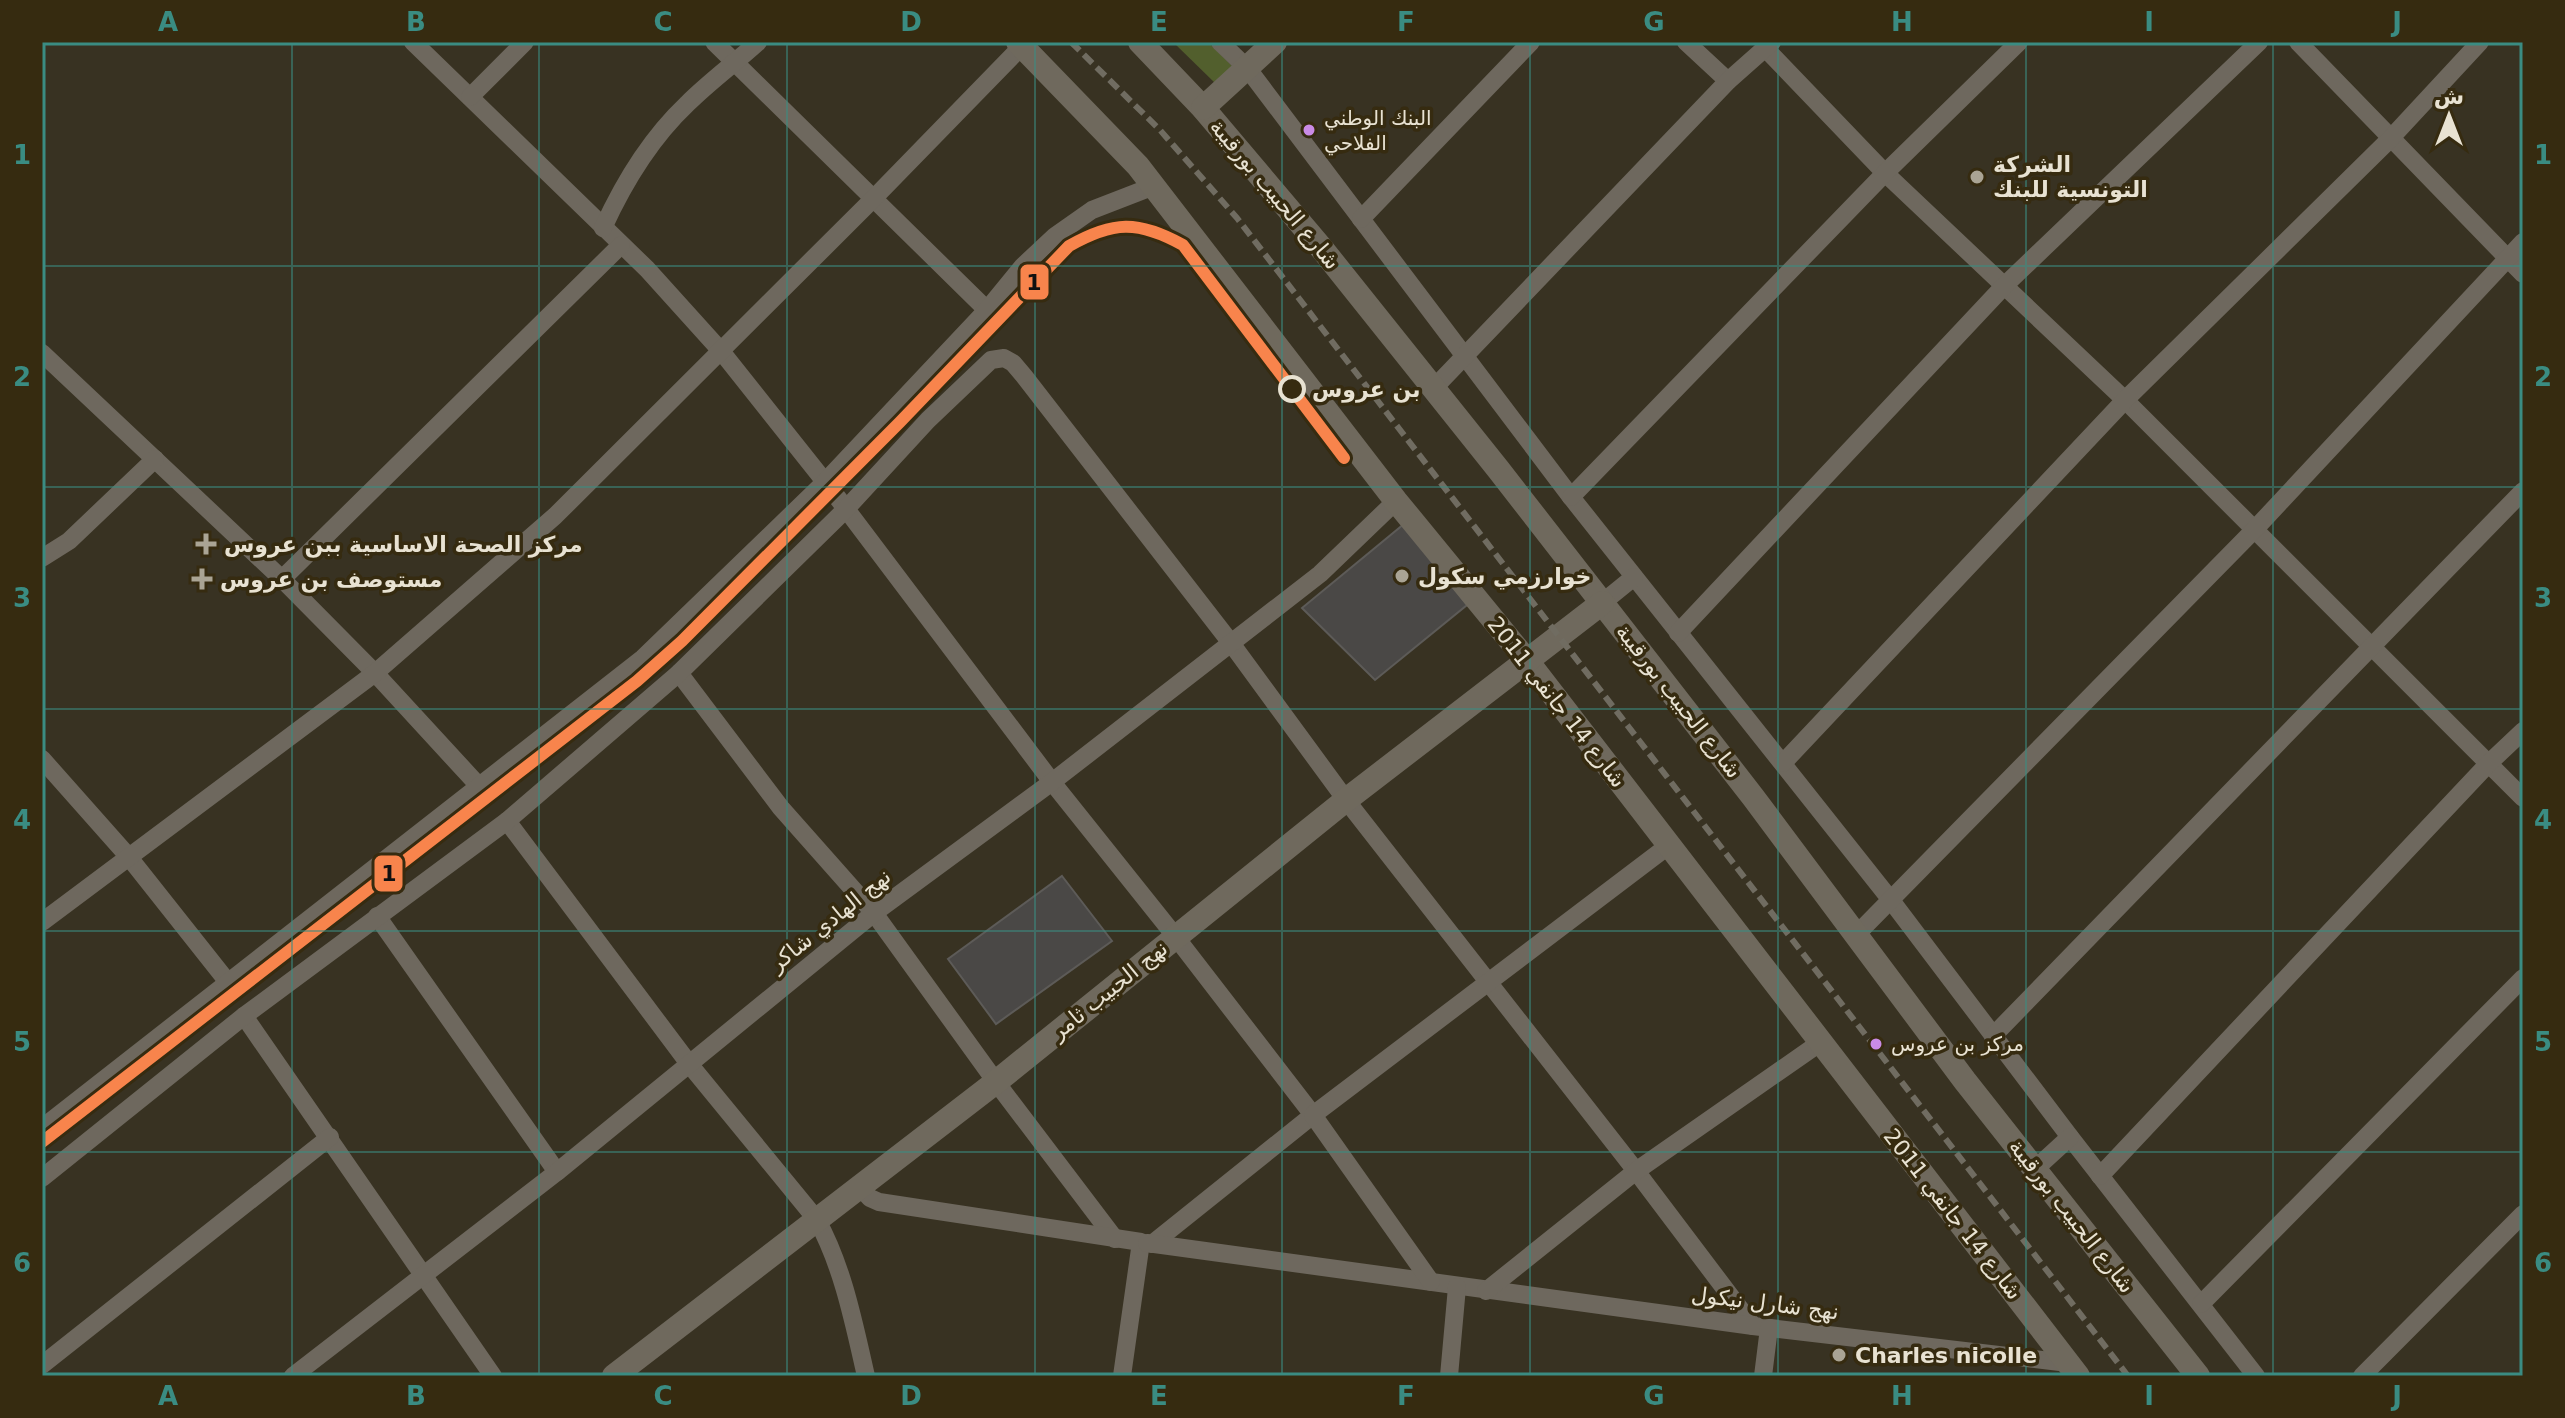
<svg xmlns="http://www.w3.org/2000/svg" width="2565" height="1418" font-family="'DejaVu Sans',Vazirmatn,sans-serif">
<rect width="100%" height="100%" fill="#383222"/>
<!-- green -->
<path fill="#525f2d" d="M1173 42H1208L1233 67 1216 84Z"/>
<!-- building -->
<g fill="#4a4846" stroke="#5d5b58" stroke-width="2">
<path d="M1404 524 1467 605 1375 680 1302 608Z"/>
<path d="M1062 876 1112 941 996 1024 948 959Z"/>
</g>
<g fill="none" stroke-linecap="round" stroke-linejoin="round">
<!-- street -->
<g stroke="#6e685e" stroke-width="18">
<path d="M413 42 647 269 721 351 837 497 1052 782 1175 936 1313 1115 1152 1244"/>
<path d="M714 42 987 310"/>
<path d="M1220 42 1248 69 1571 497 1890 899 2070 1137 2256 1376"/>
<path d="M1686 42 1728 81"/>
<path d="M2298 42 2523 274"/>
<path d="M1765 48 1885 173 2125 400 2523 798"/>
<path d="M470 97 525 42"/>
<path d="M1361 219 1531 42"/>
<path d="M603 228C624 182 650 139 687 104 709 82 735 63 758 42"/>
<path d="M42 353 282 579 375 673 478 785"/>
<path d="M1433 389 1728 81 1772 42"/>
<path d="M1571 497 1885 173 2019 42"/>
<path d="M42 558 69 541 155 459"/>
<path d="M282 579 621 245"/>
<path d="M1602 603 1634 577"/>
<path d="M1678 633 2004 286 2259 42"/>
<path d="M679 673 781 808 874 913 996 1082 1115 1239"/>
<path d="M42 759 128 856 227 981"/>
<path d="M1783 763 2125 400 2390 139 2480 42"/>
<path d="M507 821 690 1065 817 1220C843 1267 854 1324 866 1376"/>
<path d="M377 916 557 1172"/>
<path d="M42 922 375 673 555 516 872 200 1022 46"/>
<path d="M1857 934 2255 529 2523 242"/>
<path d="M244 1016 493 1376"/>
<path d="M1993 1036 2523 491"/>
<path d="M42 1128 643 658 824 483 987 310 1023 266 1055 236 1092 210 1154 186"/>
<path d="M2035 1169 2070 1137"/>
<path d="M2100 1176 2488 764 2523 731"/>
<path d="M42 1178 244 1016 507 821 679 673 845 510 928 420 991 360 1004 358 1013 363 1024 376 1231 643 1346 800 1636 1171 1753 1326"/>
<path d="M860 1187 870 1198 879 1202 1141 1242 1122 1376"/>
<path d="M1147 1243 1753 1326 2068 1363"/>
<path d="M1431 1282 1313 1115 1668 846"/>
<path d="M1486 1291 1636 1171 1821 1042"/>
<path d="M2201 1304 2523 978"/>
<path d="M42 1365 330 1137"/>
<path d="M293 1376 557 1172 874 913 1052 782 1320 574 1396 501"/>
<path d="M1449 1376 1457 1287"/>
<path d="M1763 1376 1769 1328"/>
<path d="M2362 1376 2523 1214"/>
</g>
<!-- secondary -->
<g stroke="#6f695d" stroke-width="24">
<path d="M1018 42 1138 166 1396 501 1528 662 2078 1376"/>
<path d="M1140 42 1203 108 1323 250 1498 469 1753 797 1965 1081 2198 1376"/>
<path d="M1203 108 1275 42"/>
<path d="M614 1376 996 1082 1346 800 1602 603"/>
</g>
<!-- rail -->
<path stroke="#706c61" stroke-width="6" stroke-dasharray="12 6" stroke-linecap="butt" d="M1071 42 1160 130 1237 218 2128 1376"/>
<!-- rail-1 casing -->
<g stroke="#362b10" stroke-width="18">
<path id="rail-1" d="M42 1142 637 681 682 641 900 422 1069 246C1113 221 1138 220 1183 245L1344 458"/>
</g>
<!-- rail-1 -->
<use href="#rail-1" stroke="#f8844c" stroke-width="12"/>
</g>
<!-- grid -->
<path fill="none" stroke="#3a8c82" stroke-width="2" stroke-opacity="0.55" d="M292 42V1376M539 42V1376M787 42V1376M1035 42V1376M1282 42V1376M1530 42V1376M1778 42V1376M2026 42V1376M2273 42V1376M42 266H2523M42 487H2523M42 709H2523M42 931H2523M42 1152H2523"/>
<!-- markers -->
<g fill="#ca8be6" stroke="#362b10" stroke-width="3">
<circle cx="1309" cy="130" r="7"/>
<circle cx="1876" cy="1044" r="7"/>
</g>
<g fill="#aaa494" stroke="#362b10" stroke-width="3">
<circle cx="1977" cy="177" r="8"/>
<path d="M202 532h8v8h8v8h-8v8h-8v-8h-8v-8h8z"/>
<circle cx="1402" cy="576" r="8"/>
<path d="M198 567h8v8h8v8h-8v8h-8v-8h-8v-8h8z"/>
<circle cx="1839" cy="1355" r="8"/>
</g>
<circle fill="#362b10" stroke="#e8e2d2" stroke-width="4" cx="1292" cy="389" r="12"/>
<g text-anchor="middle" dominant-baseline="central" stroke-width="7" stroke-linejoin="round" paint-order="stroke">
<!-- bus labels -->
<g font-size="20" fill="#e8e2d2" stroke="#362b10" text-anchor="start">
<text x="1324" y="118">البنك الوطني<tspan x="1324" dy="25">الفلاحي</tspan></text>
<text x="1891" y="1044">مركز بن عروس</text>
</g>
<!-- poi labels -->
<g font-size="22" font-weight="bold" fill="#e8e2d2" stroke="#362b10" text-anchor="start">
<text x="1993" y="164">الشركة<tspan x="1993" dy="25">التونسية للبنك</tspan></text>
<text x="224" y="544">مركز الصحة الاساسية ببن عروس</text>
<text x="1418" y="576">خوارزمي سكول</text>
<text x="220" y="579">مستوصف بن عروس</text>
<text x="1855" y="1355">Charles nicolle</text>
</g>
<!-- street labels -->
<g font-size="22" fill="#e8e2d2" stroke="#362b10">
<text transform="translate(1275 194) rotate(50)">شارع الحبيب بورقيبة</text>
<text transform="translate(1679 701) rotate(52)">شارع الحبيب بورقيبة</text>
<text transform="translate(1557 702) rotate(52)">شارع 14 جانفي 2011</text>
<text transform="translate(830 920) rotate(-39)">نهج الهادي شاكر</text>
<text transform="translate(1109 990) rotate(-39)">نهج الحبيب ثامر</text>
<text transform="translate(1953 1214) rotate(52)">شارع 14 جانفي 2011</text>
<text transform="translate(2072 1216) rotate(52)">شارع الحبيب بورقيبة</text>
<text transform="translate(1765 1303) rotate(7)">نهج شارل نيكول</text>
</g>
<!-- stop labels -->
<g font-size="22" font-weight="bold" fill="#e8e2d2" stroke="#362b10" text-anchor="start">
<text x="1312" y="389">بن عروس</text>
</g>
</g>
<g stroke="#362b10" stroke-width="3">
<rect x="1019" y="263" width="31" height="38" rx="8" fill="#f8844c"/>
<rect x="373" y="854" width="31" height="39" rx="8" fill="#f8844c"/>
</g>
<g font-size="22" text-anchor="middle" font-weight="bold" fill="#111">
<text x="1034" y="290">1</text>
<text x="389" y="881">1</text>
</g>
<!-- border -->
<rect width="2565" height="1418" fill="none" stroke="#362b10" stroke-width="88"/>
<!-- north arrow -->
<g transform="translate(2449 116)" stroke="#362b10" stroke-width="6" paint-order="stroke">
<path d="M0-6L14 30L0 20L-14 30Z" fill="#e8e2d2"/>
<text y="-12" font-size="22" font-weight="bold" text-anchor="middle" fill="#e8e2d2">ش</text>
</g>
<rect x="44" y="44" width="2477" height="1330" fill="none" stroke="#3a8c82" stroke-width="3"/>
<g font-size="26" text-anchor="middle" font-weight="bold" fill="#3a8c82">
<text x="168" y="31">A</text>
<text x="416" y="31">B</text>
<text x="663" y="31">C</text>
<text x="911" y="31">D</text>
<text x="1159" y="31">E</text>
<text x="1406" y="31">F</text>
<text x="1654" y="31">G</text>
<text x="1902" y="31">H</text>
<text x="2149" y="31">I</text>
<text x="2397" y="31">J</text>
<text x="22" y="164">1</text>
<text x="2543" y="164">1</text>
<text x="22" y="386">2</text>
<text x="2543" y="386">2</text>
<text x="22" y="607">3</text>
<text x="2543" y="607">3</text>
<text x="22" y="829">4</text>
<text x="2543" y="829">4</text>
<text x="22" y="1051">5</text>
<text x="2543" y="1051">5</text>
<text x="22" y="1272">6</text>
<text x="2543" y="1272">6</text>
<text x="168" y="1405">A</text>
<text x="416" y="1405">B</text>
<text x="663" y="1405">C</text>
<text x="911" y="1405">D</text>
<text x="1159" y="1405">E</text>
<text x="1406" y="1405">F</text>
<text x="1654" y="1405">G</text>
<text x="1902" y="1405">H</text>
<text x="2149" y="1405">I</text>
<text x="2397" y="1405">J</text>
</g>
</svg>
